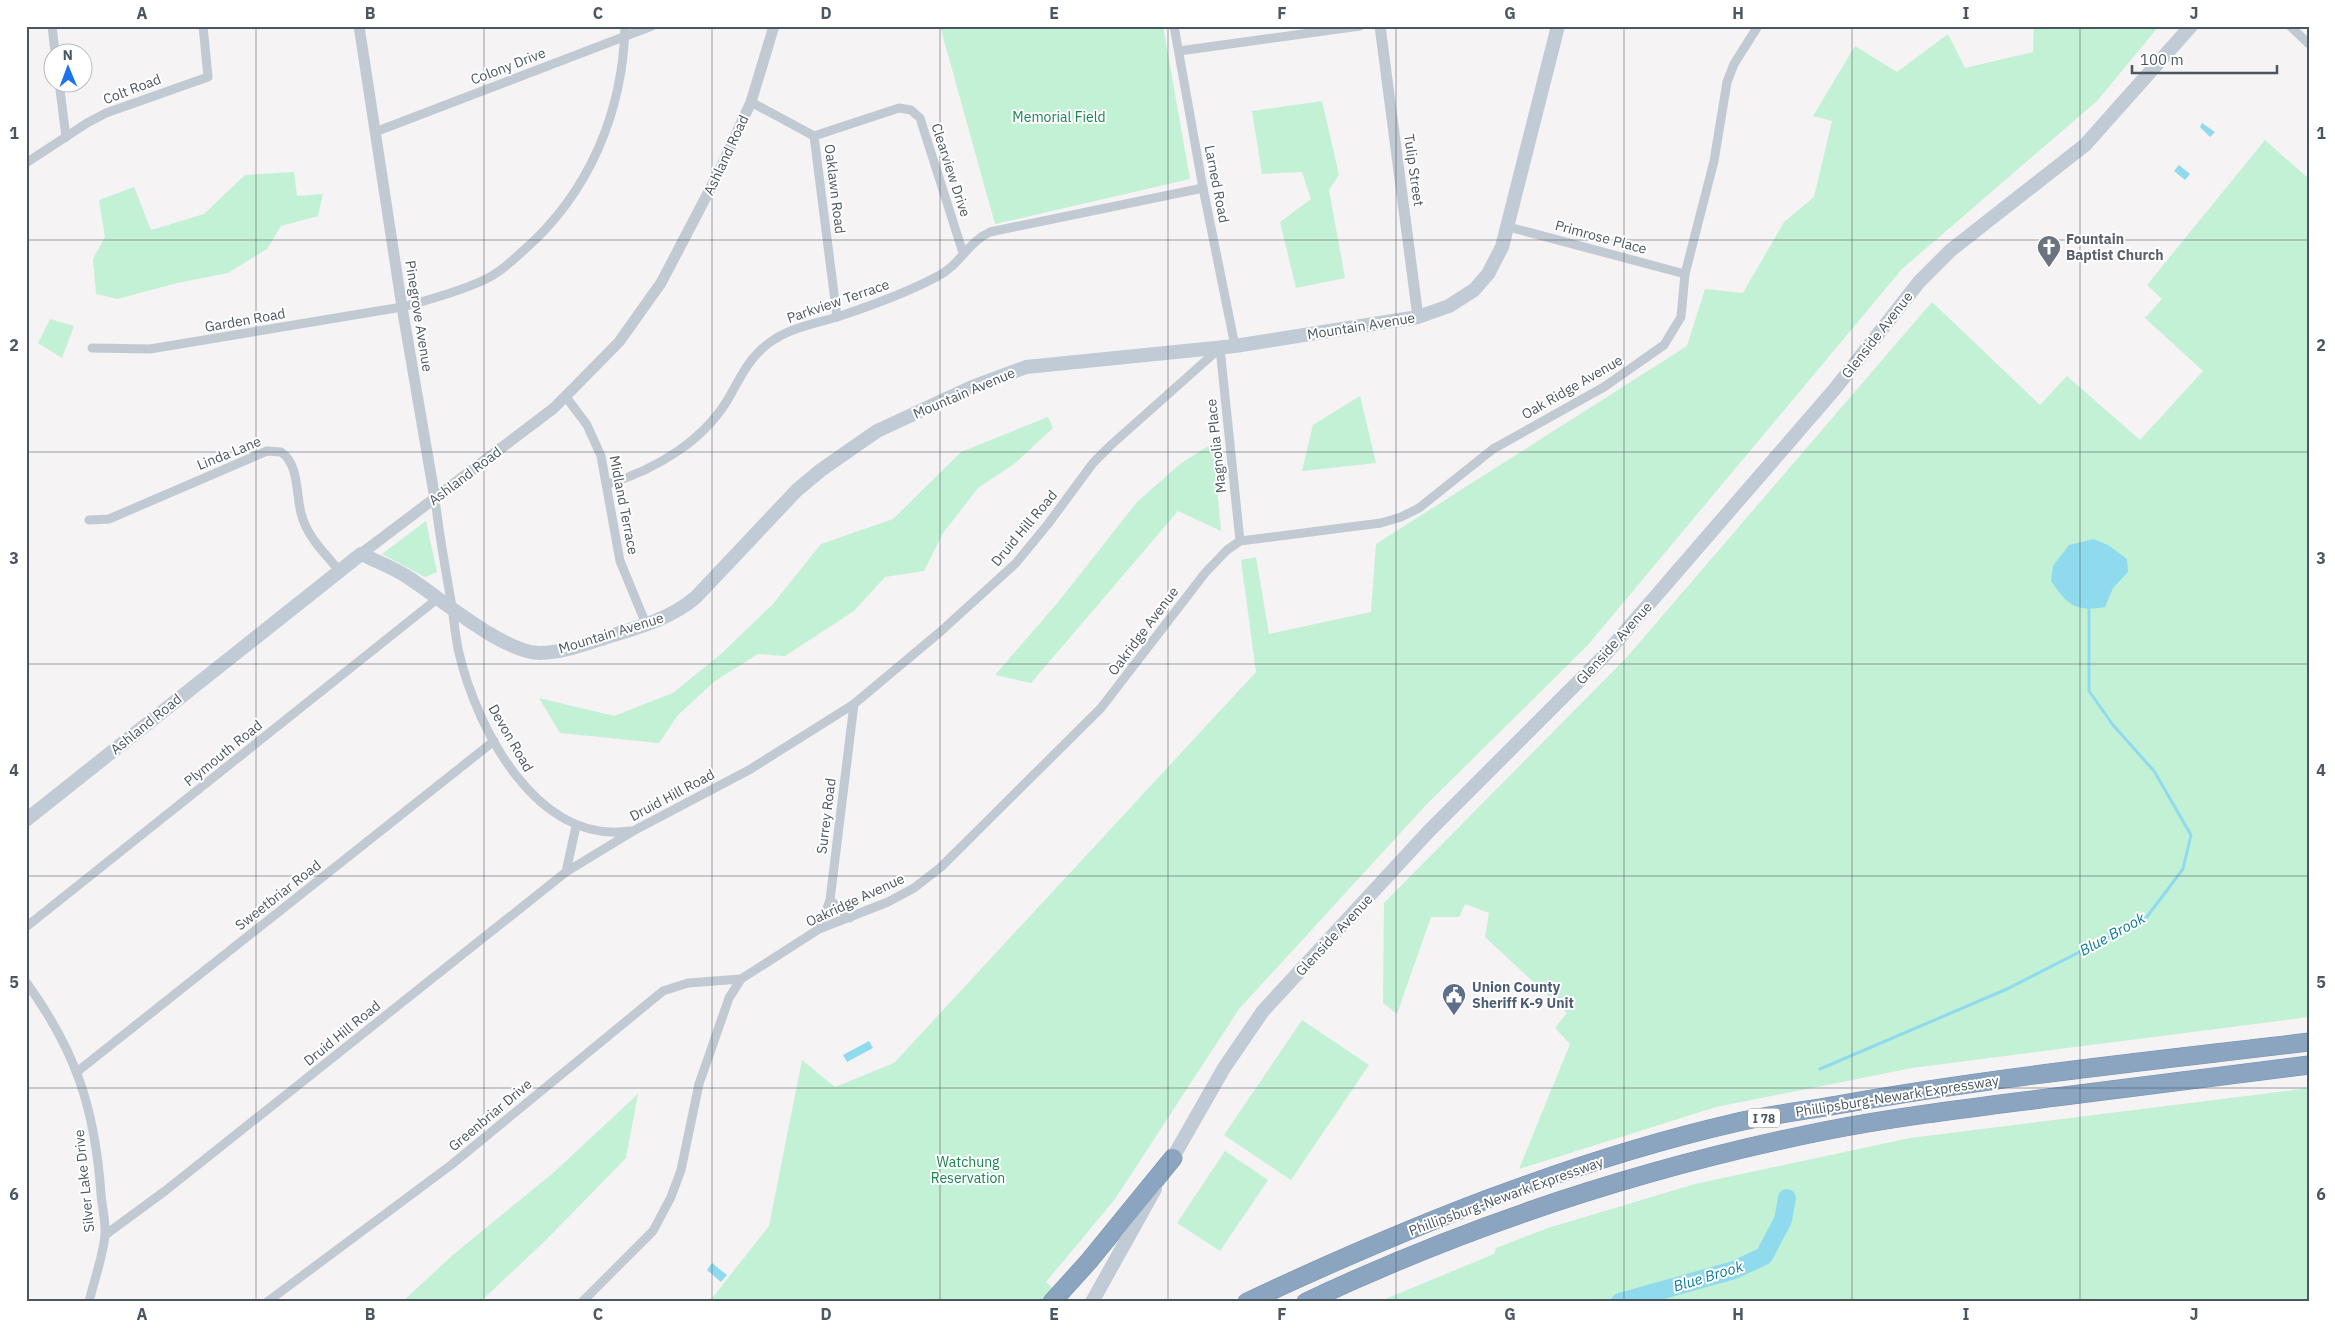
<svg xmlns="http://www.w3.org/2000/svg" width="2335" height="1328" font-family="'IBM Plex Sans',sans-serif">
<rect width="100%" height="100%" fill="#f5f3f3"/>
<!-- green -->
<g fill="#c3f1d5">
<path d="M940 26H1163L1190 179 995 224Z"/>
<path d="M2034 26H2159L2097 101 1902 269 1587 646 1426 805 1239 1009 1115 1199 1046 1282 1068 1302H709L769 1226 802 1060 835 1087 894 1063 1256 672 1241 560 1256 557 1269 634 1371 612 1376 544 1687 346 1705 289 1743 293 1784 222 1814 197 1832 121 1813 116 1855 46 1897 72 1948 34 1965 68 2033 52Z"/>
<path d="M1322 101 1339 175 1329 190 1345 278 1296 288 1280 222 1311 199 1302 172 1262 174 1252 111Z"/>
<path d="M2265 140 2309 179V1017L1912 1068 1716 1107 1519 1169 1570 1044 1555 1028 1567 1013 1485 937 1489 913 1465 904 1459 917H1431L1397 1014 1383 1003 1384 903 1627 657 1932 302 2040 405 2067 376 2140 440 2203 371 2145 318 2162 299 2147 285Z"/>
<path d="M294 172 297 196 323 194 318 216 281 226 267 249 228 273 177 283 117 299 96 294 93 259 105 237 99 200 134 187 151 230 204 214 245 175Z"/>
<path d="M50 319 74 326 62 358 38 343Z"/>
<path d="M1360 396 1376 463 1302 471 1313 425Z"/>
<path d="M1048 417 1053 428 1014 464 978 488 943 533 924 571 885 577 854 611 785 656 758 654 715 681 678 715 659 743 560 733 539 698 614 716 673 693 721 654 772 605 821 544 893 519 961 452Z"/>
<path d="M1213 443 1221 531 1178 511 1031 683 995 675 1059 601 1137 502 1180 464Z"/>
<path d="M426 521 437 572 425 577 382 554Z"/>
<path d="M1302 1020 1369 1065 1291 1180 1224 1135Z"/>
<path d="M2309 1088V1302H1378L1494 1254 1496 1248 1548 1228 1695 1184 1910 1138Z"/>
<path d="M638 1094 626 1158 545 1241 480 1302H402L454 1254 553 1173Z"/>
<path d="M1225 1151 1268 1180 1220 1251 1177 1223Z"/>
</g>
<!-- water -->
<g fill="#90daee">
<path d="M2202 123 2215 132 2210 137 2200 127Z"/>
<path d="M2179 165 2190 174 2185 180 2174 171Z"/>
<path d="M2093 539 2108 545 2127 559 2128 572 2113 588 2105 607C2074 612 2068 605 2051 581L2053 566 2069 545Z"/>
<path d="M869 1041 873 1048 847 1062 843 1055Z"/>
<path d="M712 1263 727 1275 721 1282 707 1270Z"/>
</g>
<g fill="none" stroke-linecap="round" stroke-linejoin="round">
<!-- stream -->
<path stroke="#90daee" stroke-width="3" d="M1820 1069 2007 989 2146 918 2183 869 2191 835 2154 771 2113 725 2089 691V605"/>
<!-- river -->
<path stroke="#90daee" stroke-width="18" d="M1620 1302 1734 1270 1764 1256 1783 1220 1787 1198"/>
<!-- motorway casing -->
<g stroke="#7690ad" stroke-width="19">
<g id="motorway">
<path d="M1052 1302 1089 1261 1173 1158"/>
<path d="M1247 1302C1403 1229 1566 1162 1734 1123 1768 1115 1803 1111 1837 1105 1993 1077 2151 1061 2309 1042"/>
<path d="M1306 1302C1471 1224 1646 1167 1824 1131 1901 1116 1978 1107 2056 1097 2140 1086 2224 1075 2309 1065"/>
</g>
</g>
<!-- minor -->
<g stroke="#c1cad2" stroke-width="9">
<path d="M52 26 55 52"/>
<path d="M1174 26 1203 188 1235 346"/>
<path d="M2290 26 2309 44"/>
<path d="M1179 51 1360 26"/>
<path d="M59 82 66 137"/>
<path d="M751 102 814 136"/>
<path d="M375 132 652 26"/>
<path d="M814 136 899 108 911 110 920 118 963 253"/>
<path d="M814 136 837 317"/>
<path d="M26 163 87 123 106 113 208 77 203 26"/>
<path d="M1509 227 1685 274"/>
<path d="M92 348 150 349 402 307C429 300 458 292 484 280 499 273 512 261 524 250 589 193 623 112 625 26"/>
<path d="M1220 348 1240 541"/>
<path d="M566 397 587 425 601 456 620 561 646 624"/>
<path d="M608 484C657 469 706 440 731 394 742 374 750 357 769 343 790 327 815 324 840 316 873 305 907 293 938 276 959 266 968 242 990 232L1203 188"/>
<path d="M435 499C439 533 445 567 451 601 454 618 455 636 459 653 477 729 537 845 630 831"/>
<path d="M89 520 109 519 267 451 281 452C299 464 296 494 301 513 306 535 324 553 339 570"/>
<path d="M566 872 576 826"/>
<path d="M830 900 850 918"/>
<path d="M26 927 437 599"/>
<path d="M819 929 830 900 854 704"/>
<path d="M26 982C76 1051 95 1109 101 1194 102 1207 106 1222 105 1235 103 1257 94 1280 89 1302"/>
<path d="M78 1071 494 741"/>
<path d="M105 1235 165 1191 566 872 635 830 749 770 854 704 940 632 1016 563 1048 524 1093 463 1111 445 1220 348"/>
<path d="M267 1302 451 1165 663 991 688 983 741 979"/>
<path d="M582 1302 653 1231 671 1197 681 1170 699 1084 729 998 741 979 819 929 888 902 914 888 941 867 1101 708 1205 573 1227 550 1240 541 1381 523 1401 517 1419 508 1493 449 1604 387 1664 345 1681 317 1685 274 1714 161 1727 82 1734 64 1758 26"/>
</g>
<!-- tertiary -->
<g stroke="#c1cad2" stroke-width="11">
<path d="M359 26 402 307 435 499"/>
<path d="M1380 26 1418 317"/>
<path d="M361 554 554 408 619 342 661 283 718 174 751 102 774 26"/>
</g>
<!-- secondary -->
<g stroke="#c1cbd6" stroke-width="14">
<path d="M26 820 361 554C376 561 392 567 406 576 438 596 503 653 540 653 563 653 588 643 610 636 640 627 672 618 696 597L797 490 821 470 877 431 972 387 1026 367 1235 346 1418 317 1449 306 1474 290 1488 274 1502 247 1558 26"/>
<path d="M1168 1166 1224 1068 1263 1011 1428 832 1604 656 1834 390 1919 282 1951 250 2085 145 2191 26"/>
<path d="M1092 1302 1155 1189"/>
</g>
<!-- motorway -->
<use href="#motorway" stroke="#8ba5c1" stroke-width="18"/>
</g>
<!-- grid -->
<path fill="none" stroke="#4a5661" stroke-width="1" stroke-opacity="0.55" d="M256 26V1302M484 26V1302M712 26V1302M940 26V1302M1168 26V1302M1396 26V1302M1624 26V1302M1852 26V1302M2080 26V1302M26 240H2309M26 452H2309M26 664H2309M26 876H2309M26 1088H2309"/>
<!-- icons -->
<defs>
<g id="church-pin" transform="scale(1.25)"><path d="M0 17L-7.5 6A9.5 9.5 0 1 1 7.5 6Z" fill="#6b7280" stroke="#fff"/><path d="M-1.2-6h2.4v3.5h3.3v2.4h-3.3V6h-2.4V-.1h-3.3v-2.4h3.3Z" fill="#fff"/></g>
<g id="civic-pin" transform="scale(1.25)"><path d="M0 17L-7.5 6A9.5 9.5 0 1 1 7.5 6Z" fill="#5c6f8a" stroke="#fff"/><path d="M-.6-6.5H3V-4.5H.6V-3L4-1V1h2V6H-6V1h2V-1L-.6-3ZM-1.2 2.5V6h2.4V2.5Z" fill="#fff"/></g>
</defs>
<g fill-rule="evenodd">
<use href="#church-pin" x="2049" y="247"/>
<use href="#civic-pin" x="1454" y="995"/>
</g>
<g text-anchor="middle" dominant-baseline="central" stroke-width="4" stroke-linejoin="round" paint-order="stroke">
<!-- shield labels -->
<rect fill="#fff" stroke="#808990" stroke-width="1" x="1748" y="1108.5" width="32" height="19" rx="4"/>
<g font-size="12" font-weight="bold" fill="#4a5661">
<text x="1764" y="1118">I 78</text>
</g>
<!-- street labels -->
<g font-size="14" fill="#4a5661" stroke="#fff">
<text transform="translate(508 66) rotate(-21)">Colony Drive</text>
<text transform="translate(132 89) rotate(-21)">Colt Road</text>
<text transform="translate(726 155) rotate(-65)">Ashland Road</text>
<text transform="translate(951 170) rotate(72)">Clearview Drive</text>
<text transform="translate(1414 170) rotate(82)">Tulip Street</text>
<text transform="translate(1217 184) rotate(79)">Larned Road</text>
<text transform="translate(835 189) rotate(83)">Oaklawn Road</text>
<text transform="translate(1601 237) rotate(15)">Primrose Place</text>
<text transform="translate(838 301) rotate(-19)">Parkview Terrace</text>
<text transform="translate(419 316) rotate(81)">Pinegrove Avenue</text>
<text transform="translate(245 320) rotate(-10)">Garden Road</text>
<text transform="translate(1361 326) rotate(-9)">Mountain Avenue</text>
<text transform="translate(1877 335) rotate(-52)">Glenside Avenue</text>
<text transform="translate(1572 387) rotate(-30)">Oak Ridge Avenue</text>
<text transform="translate(964 393) rotate(-23)">Mountain Avenue</text>
<text transform="translate(1216 446) rotate(-96)">Magnolia Place</text>
<text transform="translate(229 453) rotate(-22)">Linda Lane</text>
<text transform="translate(465 476) rotate(-37)">Ashland Road</text>
<text transform="translate(624 505) rotate(79)">Midland Terrace</text>
<text transform="translate(1024 528) rotate(-50)">Druid Hill Road</text>
<text transform="translate(1143 631) rotate(-53)">Oakridge Avenue</text>
<text transform="translate(611 633) rotate(-17)">Mountain Avenue</text>
<text transform="translate(1614 643) rotate(-48)">Glenside Avenue</text>
<text transform="translate(146 724) rotate(-39)">Ashland Road</text>
<text transform="translate(511 738) rotate(60)">Devon Road</text>
<text transform="translate(223 753) rotate(-39)">Plymouth Road</text>
<text transform="translate(672 795) rotate(-28)">Druid Hill Road</text>
<text transform="translate(826 816) rotate(-83)">Surrey Road</text>
<text transform="translate(278 895) rotate(-38)">Sweetbriar Road</text>
<text transform="translate(855 900) rotate(-25)">Oakridge Avenue</text>
<text transform="translate(1334 935) rotate(-47)">Glenside Avenue</text>
<text transform="translate(342 1033) rotate(-39)">Druid Hill Road</text>
<text transform="translate(1897 1096) rotate(-9)">Phillipsburg-Newark Expressway</text>
<text transform="translate(490 1115) rotate(-40)">Greenbriar Drive</text>
<text transform="translate(84 1181) rotate(-96)">Silver Lake Drive</text>
<text transform="translate(1506 1196) rotate(-20)">Phillipsburg-Newark Expressway</text>
</g>
<!-- park labels -->
<g font-size="14" fill="#17864f" stroke="#fff">
<text x="1059" y="117">Memorial Field</text>
<text x="968" y="1162">Watchung<tspan x="968" dy="16">Reservation</tspan></text>
</g>
<!-- worship labels -->
<g font-size="14" font-weight="bold" fill="#5b616d" stroke="#fff" text-anchor="start">
<text x="2066" y="239">Fountain<tspan x="2066" dy="16">Baptist Church</tspan></text>
</g>
<!-- service labels -->
<g font-size="14" font-weight="bold" fill="#4e5e75" stroke="#fff" text-anchor="start">
<text x="1472" y="987">Union County<tspan x="1472" dy="16">Sheriff K-9 Unit</tspan></text>
</g>
<!-- water labels -->
<g font-size="15" font-style="italic" fill="#0c7c9b" stroke="#fff">
<text transform="translate(2112 934) rotate(-29)">Blue Brook</text>
<text transform="translate(1708 1276) rotate(-17)">Blue Brook</text>
</g>
</g>
<!-- border -->
<rect width="2335" height="1328" fill="none" stroke="#ffffff" stroke-width="55"/>
<!-- north arrow -->
<g transform="translate(68 68) rotate(359)"><circle r="24" fill="#ffffff" stroke="#b7bbc0"/>
<path d="M0-4L9 19L0 12L-9 19Z" fill="#1a73e8"/>
<text y="-8" font-size="14" font-weight="bold" text-anchor="middle" fill="#4a5661">N</text>
</g>
<!-- scale -->
<path d="M2132 65v8h145v-8" fill="none" stroke="#4a5661" stroke-width="2.5"/>
<text x="2140" y="65" font-size="15" fill="#4a5661" stroke="#ffffff" stroke-width="4" paint-order="stroke">100 m</text>
<rect x="28" y="28" width="2280" height="1272" fill="none" stroke="#4a5661" stroke-width="2"/>
<g font-size="16" text-anchor="middle" font-weight="bold" fill="#4a5661">
<text x="142" y="19">A</text>
<text x="370" y="19">B</text>
<text x="598" y="19">C</text>
<text x="826" y="19">D</text>
<text x="1054" y="19">E</text>
<text x="1282" y="19">F</text>
<text x="1510" y="19">G</text>
<text x="1738" y="19">H</text>
<text x="1966" y="19">I</text>
<text x="2194" y="19">J</text>
<text x="14" y="139">1</text>
<text x="2321" y="139">1</text>
<text x="14" y="351">2</text>
<text x="2321" y="351">2</text>
<text x="14" y="564">3</text>
<text x="2321" y="564">3</text>
<text x="14" y="776">4</text>
<text x="2321" y="776">4</text>
<text x="14" y="988">5</text>
<text x="2321" y="988">5</text>
<text x="14" y="1200">6</text>
<text x="2321" y="1200">6</text>
<text x="142" y="1320">A</text>
<text x="370" y="1320">B</text>
<text x="598" y="1320">C</text>
<text x="826" y="1320">D</text>
<text x="1054" y="1320">E</text>
<text x="1282" y="1320">F</text>
<text x="1510" y="1320">G</text>
<text x="1738" y="1320">H</text>
<text x="1966" y="1320">I</text>
<text x="2194" y="1320">J</text>
</g>
</svg>
